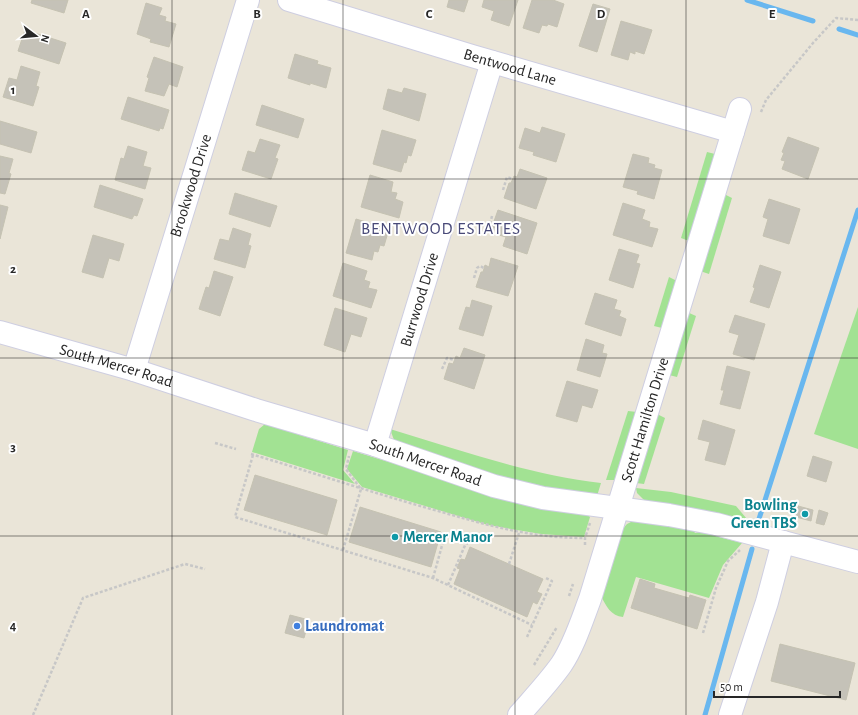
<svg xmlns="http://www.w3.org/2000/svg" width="858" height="715" font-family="'Alegreya Sans',sans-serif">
<rect width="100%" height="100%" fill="#eae5d8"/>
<!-- green -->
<g fill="#a2e293">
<path d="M707 152 715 154 689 241 681 238Z"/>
<path d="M724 194 732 198 709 274 700 271Z"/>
<path d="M669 277 677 281 662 328 654 326Z"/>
<path d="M858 307V449L814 434Z"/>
<path d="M687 312 696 316 677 377 669 375Z"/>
<path d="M628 411 637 412 616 480H606Z"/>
<path d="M657 414 665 418 644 484 636 483Z"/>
<path d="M265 424 348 450 343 470 355 484 252 452 259 429Z"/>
<path d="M390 429C460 450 529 475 601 483L597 496 558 491 495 475 401 445 394 440Z"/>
<path d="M353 451 477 489 588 515 590 517 584 537 541 534 488 525 362 487 347 469Z"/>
<path d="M636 488 671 492 736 506 752 525 647 503 637 493Z"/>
<path d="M633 521H641L693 530 695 533 700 532 742 543 723 565 709 598 636 577 623 617C611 616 606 606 601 596L620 532 627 524Z"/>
</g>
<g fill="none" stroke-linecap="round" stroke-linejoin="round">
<!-- stream -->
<g stroke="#69b7ef" stroke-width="5">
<path d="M747 0 813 21"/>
<path d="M839 29 858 35"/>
<path d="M758 522 858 210"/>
<path d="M705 715 752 549"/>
</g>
</g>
<!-- building -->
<g fill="#c5c2b8" stroke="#c5c2b2">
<path d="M32 0H68L64 13 31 3Z"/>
<path d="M449 0H468L464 12 447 7Z"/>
<path d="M484 0H518L509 26 491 20 494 11 482 7Z"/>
<path d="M532 0H553L564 4 557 27 548 24 547 26 542 25 539 33 523 28Z"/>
<path d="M146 3 162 8 159 15 166 17 165 21 176 24 169 47 150 42 151 39 137 34Z"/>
<path d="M593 4 610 9 597 52 579 46Z"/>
<path d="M621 21 652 30 644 54 635 51V54L630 52 628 60 611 55Z"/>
<path d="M25 30 66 43 59 64 18 51Z"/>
<path d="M295 54 318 61 317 64 331 68 326 88 310 83V85L288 78Z"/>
<path d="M154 57 183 67 177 87 169 84 164 96 145 91 149 78 147 77Z"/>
<path d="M21 66 40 72 36 86 39 87 33 106 3 97 9 78 17 80Z"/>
<path d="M404 88 426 94 419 121 383 109 388 89 402 93Z"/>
<path d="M128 97 169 110 163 129 160 128 159 131 121 119Z"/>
<path d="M262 105 304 119 298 138 256 125Z"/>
<path d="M0 121 37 132 31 153 0 144Z"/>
<path d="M542 127 565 134 556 162 533 155 534 152 519 148 525 128 540 133Z"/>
<path d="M382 130 416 140 411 156 408 155 406 163 404 162 401 172 373 164Z"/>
<path d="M788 137 819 148 808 179 782 169 785 161 781 160 784 153 782 152Z"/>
<path d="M260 139 280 145 275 158 278 159 271 179 242 170 248 151 255 153Z"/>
<path d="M128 146 147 152 143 166 151 168 145 189 115 180 121 158 124 159Z"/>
<path d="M633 154 649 158 648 163 655 165 654 168 662 170 654 199 637 194 638 191 623 187Z"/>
<path d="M0 156 13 159 9 173 11 174 5 194 0 193Z"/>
<path d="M520 169 547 178 536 209 504 198 509 183H511L514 176 517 177Z"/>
<path d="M370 175 393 182 391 192 397 193 395 199 403 202 399 218 361 207Z"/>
<path d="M100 185 143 199 137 216 134 215 132 219 94 207Z"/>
<path d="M235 193 277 206 270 227 229 214Z"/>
<path d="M769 199 800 209 789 244 763 236 768 219 763 217Z"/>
<path d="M623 203 645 210 642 219 650 222 649 227 658 229 652 247 613 235Z"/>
<path d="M0 205 8 207 0 239Z"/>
<path d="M498 210 537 223 527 254 503 246 506 237 499 235 501 229 492 227Z"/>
<path d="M356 219 389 229 384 246 380 245 378 252 374 251 372 260 346 253Z"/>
<path d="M233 228 251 234 248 245 251 246 245 268 214 259 220 239 229 241Z"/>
<path d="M93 235 124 244 119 261 109 258 103 278 82 272Z"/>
<path d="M619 249 639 255 636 263 640 264 633 288 609 280Z"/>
<path d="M491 258 518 266 508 296 476 287 481 272H483L485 265 489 267Z"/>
<path d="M343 263 367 271 364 280 370 282 368 288 377 290 371 308 333 296Z"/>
<path d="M760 265 781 272 769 308 750 302 755 288 753 287Z"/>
<path d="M214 271 233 277 220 316 199 309 206 287 209 288Z"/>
<path d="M595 293 617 300 614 309 621 311 619 316 626 319 621 336 585 324Z"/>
<path d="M472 300 492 306 483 336 459 329 466 307 470 308Z"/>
<path d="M335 308 367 318 361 337 351 334 345 352 324 345Z"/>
<path d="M735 315 765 324 754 360 733 354 739 335 729 332Z"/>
<path d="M586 339 604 345 602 353 607 354 600 377 577 370Z"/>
<path d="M464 348 485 355 474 389 444 379 449 363 453 364 456 356 460 358Z"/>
<path d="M727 366 750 372 740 409 720 404 724 390H721Z"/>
<path d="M567 381 598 390 592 408 582 405 577 422 556 416Z"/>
<path d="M703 420 735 430 725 465 705 460 710 442 698 439Z"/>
<path d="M813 456 832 462 826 482 807 476Z"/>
<path d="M255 475 337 500 327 535 244 510Z"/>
<path d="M798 506 813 510 811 521 796 517Z"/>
<path d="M360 507 441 532 431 567 349 542Z"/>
<path d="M819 510 828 513 824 525 816 523Z"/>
<path d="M470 547 543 579 537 592 542 594 537 604 533 602 527 617 454 584 460 569 457 568 461 559 465 560Z"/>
<path d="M640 579 655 584 654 588 689 598 690 595 706 600 697 629 631 608Z"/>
<path d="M290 615 309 620 304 638 285 633Z"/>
<path d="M780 644 855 663 846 700 771 681Z"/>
</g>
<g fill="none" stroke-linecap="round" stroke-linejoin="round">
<!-- minor casing -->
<g stroke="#cecee1" stroke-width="24">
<g id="minor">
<path id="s1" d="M289 0 472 56 733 132"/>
<path id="s2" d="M0 332 134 370 256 410 375 445 494 486 543 498 669 515 716 524 858 562"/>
<path id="s3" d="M134 370 248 0"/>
<path id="s4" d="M375 445 492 62"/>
<path id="s5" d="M519 715C533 699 548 683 561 665 574 646 582 620 590 599L740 109"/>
<path d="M730 715 767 602 783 542"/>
</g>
</g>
<!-- path -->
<g stroke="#c7c7c7" stroke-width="2.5" stroke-dasharray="3 2" stroke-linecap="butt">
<path d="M761 112 766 100 813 43 836 18 858 20"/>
<path d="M503 190 507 177 513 179"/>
<path d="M492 216 489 228 500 231"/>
<path d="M474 278 477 268 480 266 484 268"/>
<path d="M442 369 447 358 455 360"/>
<path d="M215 443 236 449"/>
<path d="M251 454C311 472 370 492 431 509 484 524 528 538 585 538"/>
<path d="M253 455 235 517 433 578 532 625"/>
<path d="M585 545V538L590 523"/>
<path d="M343 550 361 489 346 469 349 456"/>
<path d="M509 564 519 533"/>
<path d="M433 578 443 542"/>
<path d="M448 585 466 543 469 544"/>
<path d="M569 596 573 584"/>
<path d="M703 633 716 588 728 561 740 550"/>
<path d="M527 637 552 581 546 578"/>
<path d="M534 665 557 627"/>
<path d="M33 715 83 598 185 564 205 569"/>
</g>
<!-- minor -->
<use href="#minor" stroke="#fff" stroke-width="22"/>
</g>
<!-- grid -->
<path fill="none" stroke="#272727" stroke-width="1" stroke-opacity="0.55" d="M172 0V715M343 0V715M515 0V715M686 0V715M0 179H858M0 358H858M0 536H858"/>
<!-- markers -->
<g fill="#0f9aa8" stroke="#fff" stroke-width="1.5">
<circle cx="805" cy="514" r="4"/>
<circle cx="395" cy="537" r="4"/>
</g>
<circle fill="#3f7fe0" stroke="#fff" stroke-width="1.5" cx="297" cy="626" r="4"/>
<g text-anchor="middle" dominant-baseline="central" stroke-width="4" stroke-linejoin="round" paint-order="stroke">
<!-- street labels -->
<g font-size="16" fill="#272727" stroke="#fff">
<text stroke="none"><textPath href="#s1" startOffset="231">Bentwood Lane</textPath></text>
<text stroke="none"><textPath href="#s3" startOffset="193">Brookwood Drive</textPath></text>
<text stroke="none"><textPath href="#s4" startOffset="152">Burrwood Drive</textPath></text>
<text stroke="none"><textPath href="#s2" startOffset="121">South Mercer Road</textPath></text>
<text stroke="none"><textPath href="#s5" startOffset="325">Scott Hamilton Drive</textPath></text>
<text stroke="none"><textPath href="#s2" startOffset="445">South Mercer Road</textPath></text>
</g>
<!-- culture labels -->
<g font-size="16" font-weight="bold" fill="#0d838f" stroke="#fff" text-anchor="end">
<text x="797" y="505">Bowling<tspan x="797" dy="18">Green TBS</tspan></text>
<text x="403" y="537" text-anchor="start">Mercer Manor</text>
</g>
<!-- shop labels -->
<g font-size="16" font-weight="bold" fill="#366cbe" stroke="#fff" text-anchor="start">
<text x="305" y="626">Laundromat</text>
</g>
<!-- neighbourhood labels -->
<g font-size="17" letter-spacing="1" fill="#484978" stroke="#fff">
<text x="441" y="228">BENTWOOD ESTATES</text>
</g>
</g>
<g font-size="13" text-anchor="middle" font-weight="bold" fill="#272727" stroke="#fff" stroke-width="4" stroke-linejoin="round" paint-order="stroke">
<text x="86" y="18">A</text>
<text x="257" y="18">B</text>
<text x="429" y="18">C</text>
<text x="601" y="18">D</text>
<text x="772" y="18">E</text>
<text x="13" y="94">1</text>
<text x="13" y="273">2</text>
<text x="13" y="451">3</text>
<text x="13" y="630">4</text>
</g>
<!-- north arrow -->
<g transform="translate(36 36) rotate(106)" stroke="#ffffff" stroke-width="3" paint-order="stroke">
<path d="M0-3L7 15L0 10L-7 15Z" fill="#272727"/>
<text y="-6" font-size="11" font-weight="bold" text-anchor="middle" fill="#272727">N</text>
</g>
<!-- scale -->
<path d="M714 691v6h126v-6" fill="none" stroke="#272727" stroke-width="2"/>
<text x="720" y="691" font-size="12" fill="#272727" stroke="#ffffff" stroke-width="3" paint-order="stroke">50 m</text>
</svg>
